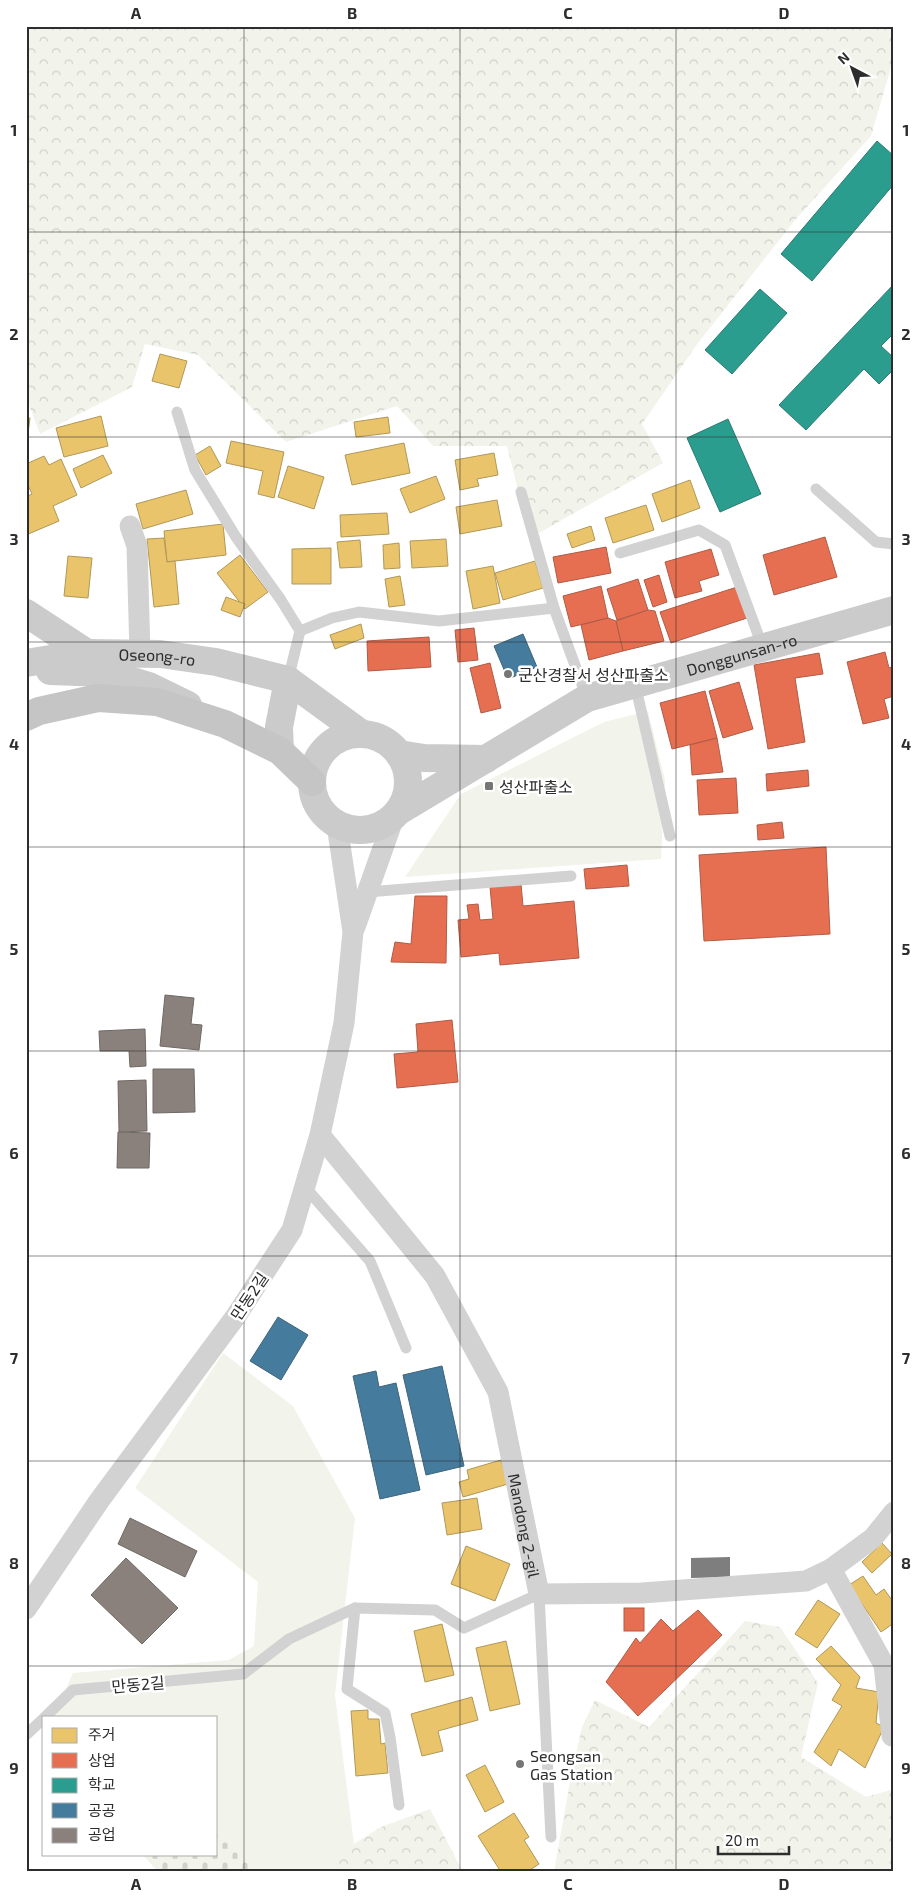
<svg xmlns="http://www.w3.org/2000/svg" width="920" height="1898" font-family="'Exo 2','Noto Sans KR',sans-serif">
<defs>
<pattern id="forest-crowns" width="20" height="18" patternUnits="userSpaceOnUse" patternTransform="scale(1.25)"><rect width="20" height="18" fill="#f2f3eb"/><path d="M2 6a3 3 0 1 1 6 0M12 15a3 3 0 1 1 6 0" fill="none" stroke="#d0d1ca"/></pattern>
<pattern id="cemetery-stones" width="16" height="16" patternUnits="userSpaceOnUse" patternTransform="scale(1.25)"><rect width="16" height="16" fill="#f2f3eb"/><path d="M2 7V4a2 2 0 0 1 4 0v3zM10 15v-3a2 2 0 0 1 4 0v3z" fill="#d0d1ca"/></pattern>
</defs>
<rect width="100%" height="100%" fill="#fff"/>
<!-- grass -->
<g fill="#f2f3eb">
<path d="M648 711 665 780 661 859 405 877 461 794 604 722Z"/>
<path d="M223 1353 293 1406 355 1518 335 1695 354 1844 325 1872H266L216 1829V1717H54L73 1673 229 1660 254 1646 258 1582 135 1488Z"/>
</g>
<!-- forest -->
<g fill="url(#forest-crowns)">
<path d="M26 26H894V57L871 136 796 219 698 343 642 424 663 463 530 538 507 446H433L397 406 286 442 198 355 145 344 132 387 40 434 26 397Z"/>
<path d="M745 1621 780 1627 818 1683 801 1757 866 1797 894 1789V1872H554L571 1776 582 1727 595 1700 649 1727Z"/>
<path d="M430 1809 463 1872H325L354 1844 381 1827Z"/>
</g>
<!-- cemetery -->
<path fill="url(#cemetery-stones)" d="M216 1829 266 1872H158L142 1854H216Z"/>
<!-- homes -->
<g fill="#e9c46a" stroke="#b19758">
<path d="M160 354 187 361 179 388 152 381Z"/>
<path d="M101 416 108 446 64 457 56 428Z"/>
<path d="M388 417 390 433 356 437 354 422Z"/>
<path d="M26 418H30L26 448Z"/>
<path d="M231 441 284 452 274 498 258 494 263 471 226 463Z"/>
<path d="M404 443 410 473 352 485 345 455Z"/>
<path d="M210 446 221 466 206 475 195 455Z"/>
<path d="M494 453 498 475 477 479 479 486 460 490 455 460Z"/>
<path d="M103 455 112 473 81 488 73 469Z"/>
<path d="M44 456 49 465 61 459 77 495 53 506 59 521 26 535V497L32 494 26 481V464Z"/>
<path d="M288 466 324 477 314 509 278 497Z"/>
<path d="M436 476 445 499 410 513 400 489Z"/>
<path d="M690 480 700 508 662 522 652 494Z"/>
<path d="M186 490 193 514 143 529 136 504Z"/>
<path d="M497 500 502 526 460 534 456 507Z"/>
<path d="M646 505 654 530 613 543 605 518Z"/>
<path d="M387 513 389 534 341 537 340 515Z"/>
<path d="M223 524 226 555 167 562 164 531Z"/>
<path d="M591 526 595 540 572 548 567 534Z"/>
<path d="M164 538 167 562 175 561 179 604 154 607 147 539Z"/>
<path d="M446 539 448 566 412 568 410 541Z"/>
<path d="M360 540 362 567 340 568 337 542Z"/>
<path d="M399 543 400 568 384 569 383 545Z"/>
<path d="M331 548V584H292V549Z"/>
<path d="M240 555 268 592 245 609 217 573Z"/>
<path d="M68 556 92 558 88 598 64 596Z"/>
<path d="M535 561 543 588 503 600 495 573Z"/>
<path d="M493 566 500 603 473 609 466 571Z"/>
<path d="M400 576 405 605 389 607 385 579Z"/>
<path d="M226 597 245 604 240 617 221 610Z"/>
<path d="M361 624 364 638 335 649 330 635Z"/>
<path d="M501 1460 508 1484 463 1497 459 1482 469 1479 467 1470Z"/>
<path d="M477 1498 482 1529 447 1535 442 1503Z"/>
<path d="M882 1543 892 1554 872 1573 862 1562Z"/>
<path d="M466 1546 510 1564 495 1601 451 1584Z"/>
<path d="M863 1576 876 1595 884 1589 894 1603V1623L881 1632 849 1585Z"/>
<path d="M818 1600 840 1614 817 1648 795 1634Z"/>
<path d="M442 1624 454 1675 425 1682 414 1631Z"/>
<path d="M506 1641 520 1704 490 1711 476 1648Z"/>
<path d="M831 1646 860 1677 856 1688 879 1692 876 1723 884 1727 865 1768 839 1749 831 1766 814 1752 842 1706 832 1700 841 1685 816 1659Z"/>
<path d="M472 1697 478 1720 438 1731 443 1751 422 1756 411 1714Z"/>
<path d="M368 1710V1719H379L381 1744 385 1743 388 1773 356 1776 351 1711Z"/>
<path d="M485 1765 504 1802 485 1812 466 1775Z"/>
<path d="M514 1813 529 1837 524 1840 539 1864 527 1872H501L478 1836Z"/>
</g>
<!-- shops -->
<g fill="#e76f51" stroke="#af5b46">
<path d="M825 537 837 577 774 595 763 555Z"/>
<path d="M606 547 611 573 558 583 553 557Z"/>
<path d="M711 549 719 575 699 581 702 591 675 598 665 562Z"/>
<path d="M659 575 667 602 653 607 644 580Z"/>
<path d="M638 579 648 610 617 620 607 589Z"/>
<path d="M601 586 608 618 571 627 563 596Z"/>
<path d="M737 587 747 618 671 643 660 612Z"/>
<path d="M648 610 655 611 664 641 623 651 616 621Z"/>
<path d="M608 618 616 621 623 651 589 660 581 625Z"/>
<path d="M474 628 478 660 458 662 455 630Z"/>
<path d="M429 637 431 667 368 671 367 641Z"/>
<path d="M885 652 889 668 894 666V696L884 699 889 718 863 724 847 662Z"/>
<path d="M819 653 823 674 795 678 805 742 768 749 754 665Z"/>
<path d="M490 663 501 708 481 713 470 668Z"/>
<path d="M739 682 753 729 723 738 709 691Z"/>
<path d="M705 691 717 738 672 749 660 703Z"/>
<path d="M717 738 723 772 692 775 690 745Z"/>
<path d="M808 770 809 786 767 791 766 774Z"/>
<path d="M736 778 738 813 699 815 697 780Z"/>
<path d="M782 822 784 838 758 840 757 825Z"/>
<path d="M826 847 830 934 704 941 699 855Z"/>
<path d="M627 865 629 886 586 889 584 869Z"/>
<path d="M521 884 523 906 574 901 579 958 500 965 499 953 461 957 458 920 469 919 467 905 478 904 480 920 493 919 490 887Z"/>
<path d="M415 896H447L446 963 391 962 395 942 411 944Z"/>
<path d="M452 1020 458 1082 397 1088 394 1054 418 1052 416 1024Z"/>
<rect x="624" y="1608" width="20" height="23"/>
<path d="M698 1610 722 1635 638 1716 606 1682 636 1638 640 1643 661 1619 673 1631Z"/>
</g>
<!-- schools -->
<g fill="#2a9d8f" stroke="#2b7b72">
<path d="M877 141 894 156V184L812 281 781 254Z"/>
<path d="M894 284V333L881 346 894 358V369L879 384 864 369 806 430 779 405Z"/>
<path d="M760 289 787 313 732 374 705 350Z"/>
<path d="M728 419 761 494 720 512 687 438Z"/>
</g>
<!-- public -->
<g fill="#457b9d" stroke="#3e647b">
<path d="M523 634 537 667 508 679 494 646Z"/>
<path d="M278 1317 308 1335 281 1380 250 1361Z"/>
<path d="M442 1366 464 1466 426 1475 403 1375Z"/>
<path d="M376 1371 379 1387 396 1383 420 1490 380 1499 353 1376Z"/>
</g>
<!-- industry -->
<g fill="#8a817c" stroke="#6e6864">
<path d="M165 995 194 998 191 1024 202 1025 199 1050 160 1046Z"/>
<path d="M145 1029 146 1066 130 1067 129 1051H100L99 1031Z"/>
<path d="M153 1069H194L195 1112 153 1113Z"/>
<path d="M146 1080 147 1131 119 1132 118 1081Z"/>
<path d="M118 1132 150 1133 149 1168H117Z"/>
<path d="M130 1518 197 1551 185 1577 118 1544Z"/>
<path d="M126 1558 178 1608 142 1644 91 1595Z"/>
</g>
<!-- building -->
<path fill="#7e7e7e" d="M730 1557V1577L691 1578V1558Z"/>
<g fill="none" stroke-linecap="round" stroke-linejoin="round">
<!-- lane -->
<g stroke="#d2d2d2" stroke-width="11">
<path d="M177 412 195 470 236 537 281 600 300 631 288 680"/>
<path d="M816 489 876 542 894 544"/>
<path d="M521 492 554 608 587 698"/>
<path d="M620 553 699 530 725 545 763 648"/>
<path d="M300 631 332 618 359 612 439 621 554 608"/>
<path d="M635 684 670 836"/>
<path d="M367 892 571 876"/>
<path d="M305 1187 370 1261 406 1348"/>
<path d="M355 1608 347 1689 385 1713 390 1737 399 1805"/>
<path d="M45 1717 73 1690 243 1674 289 1639 355 1608 435 1610 464 1628 539 1594 551 1837"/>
<path d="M26 1735 44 1718"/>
</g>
<!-- street -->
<g stroke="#d2d2d2" stroke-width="21">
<path d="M130 526 137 546 140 654"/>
<path d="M355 927 394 817"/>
<path id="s1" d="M320 1135 435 1276 498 1392 539 1594 642 1593 806 1581 831 1569 873 1538 894 1512"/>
<path d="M831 1569 884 1665 892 1736"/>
<path d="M26 1609 99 1501 236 1316 292 1230 320 1135 344 1023 353 932 337 825"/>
</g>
<!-- secondary -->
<g stroke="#cbcbcb" stroke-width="28">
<path d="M26 613 87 653"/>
<path id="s2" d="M26 663 87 653 160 654 216 662 288 680 362 734"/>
<path d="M50 671 107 673 149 686 188 705"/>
<circle cx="360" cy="782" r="48"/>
<path d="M280 751 279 727 288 680"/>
<path d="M399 754 424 758 486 759"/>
<path id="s3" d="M399 811 587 698 894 610"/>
</g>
<!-- primary -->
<path stroke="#c5c5c5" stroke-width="28" d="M26 717 39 711 98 698 157 702 225 724 280 751 312 782"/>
</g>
<!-- grid -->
<path fill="none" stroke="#2d2d2d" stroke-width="1" stroke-opacity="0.55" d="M244 26V1872M460 26V1872M676 26V1872M26 232H894M26 437H894M26 642H894M26 847H894M26 1051H894M26 1256H894M26 1461H894M26 1666H894"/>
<!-- markers -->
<g fill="#767676" stroke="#fff" stroke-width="2">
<circle cx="508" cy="674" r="5"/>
<rect x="484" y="781" width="10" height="10" rx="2.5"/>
<circle cx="520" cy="1764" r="5"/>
</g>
<g text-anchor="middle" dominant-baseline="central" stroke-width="5" stroke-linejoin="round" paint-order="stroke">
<!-- street labels -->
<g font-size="16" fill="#2d2d2d" stroke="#fff">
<text stroke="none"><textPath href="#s3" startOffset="380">Donggunsan-ro</textPath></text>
<text stroke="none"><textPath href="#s2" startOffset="132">Oseong-ro</textPath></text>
<text transform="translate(249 1296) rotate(-56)">만동2길</text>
<text stroke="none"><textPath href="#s1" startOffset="450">Mandong 2-gil</textPath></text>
<text transform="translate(138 1684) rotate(-5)">만동2길</text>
</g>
<!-- poi labels -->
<g font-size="16" fill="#2d2d2d" stroke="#fff" text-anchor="start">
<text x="518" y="674">군산경찰서 성산파출소</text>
<text x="499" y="786">성산파출소</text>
<text x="530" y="1755">Seongsan<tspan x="530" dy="18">Gas Station</tspan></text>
</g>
</g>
<!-- border -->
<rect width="920" height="1898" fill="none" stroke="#ffffff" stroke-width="55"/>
<!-- legend -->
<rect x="42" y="1716" width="175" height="140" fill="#ffffff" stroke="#ababab"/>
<rect x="52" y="1728" width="25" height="15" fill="#e9c46a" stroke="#ababab"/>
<text x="88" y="1740" font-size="15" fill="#2d2d2d">주거</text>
<rect x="52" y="1753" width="25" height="15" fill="#e76f51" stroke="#ababab"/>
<text x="88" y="1766" font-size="15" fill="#2d2d2d">상업</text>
<rect x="52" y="1778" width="25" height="15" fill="#2a9d8f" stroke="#ababab"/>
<text x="88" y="1790" font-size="15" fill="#2d2d2d">학교</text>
<rect x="52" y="1803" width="25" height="15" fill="#457b9d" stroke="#ababab"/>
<text x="88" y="1816" font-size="15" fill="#2d2d2d">공공</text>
<rect x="52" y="1828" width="25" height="15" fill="#8a817c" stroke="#ababab"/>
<text x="88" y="1840" font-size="15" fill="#2d2d2d">공업</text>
<!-- north arrow -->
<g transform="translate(852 68) rotate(319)" stroke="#ffffff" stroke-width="4" paint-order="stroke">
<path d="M0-4L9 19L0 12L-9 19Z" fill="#2d2d2d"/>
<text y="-8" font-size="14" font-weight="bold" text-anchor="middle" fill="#2d2d2d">N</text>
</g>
<!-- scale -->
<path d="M718 1846v8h71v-8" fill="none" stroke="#2d2d2d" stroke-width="2.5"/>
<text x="725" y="1846" font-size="15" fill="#2d2d2d" stroke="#ffffff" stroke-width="4" paint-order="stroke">20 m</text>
<rect x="28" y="28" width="864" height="1842" fill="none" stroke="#2d2d2d" stroke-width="2"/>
<g font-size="16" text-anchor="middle" font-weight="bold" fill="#2d2d2d">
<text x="136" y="19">A</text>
<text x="352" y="19">B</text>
<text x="568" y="19">C</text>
<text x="784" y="19">D</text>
<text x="14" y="136">1</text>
<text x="906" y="136">1</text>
<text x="14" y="340">2</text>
<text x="906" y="340">2</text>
<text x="14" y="545">3</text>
<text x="906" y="545">3</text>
<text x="14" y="750">4</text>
<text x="906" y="750">4</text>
<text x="14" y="955">5</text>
<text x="906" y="955">5</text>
<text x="14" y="1159">6</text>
<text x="906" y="1159">6</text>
<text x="14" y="1364">7</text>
<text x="906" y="1364">7</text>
<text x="14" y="1569">8</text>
<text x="906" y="1569">8</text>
<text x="14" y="1774">9</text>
<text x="906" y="1774">9</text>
<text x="136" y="1890">A</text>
<text x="352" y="1890">B</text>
<text x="568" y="1890">C</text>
<text x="784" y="1890">D</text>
</g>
</svg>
